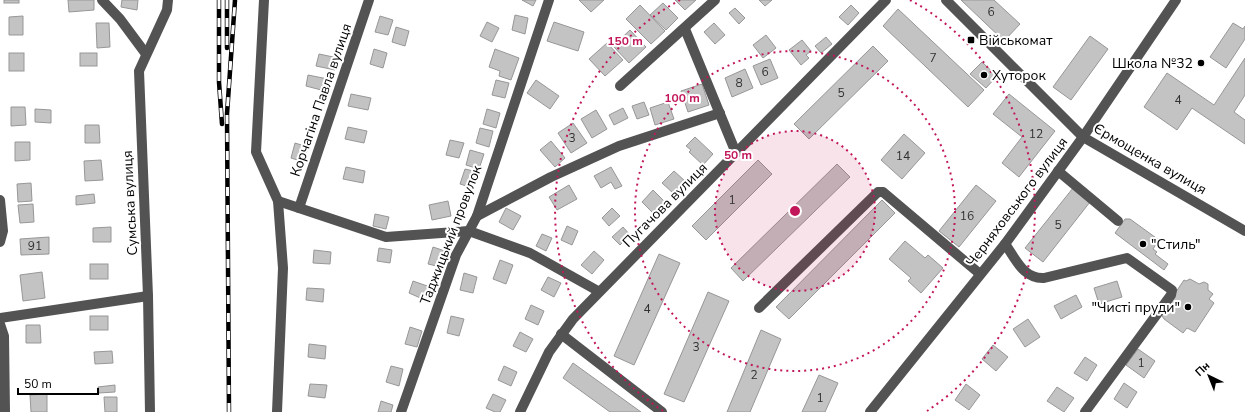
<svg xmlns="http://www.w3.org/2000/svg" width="1245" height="412" font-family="'Nunito Sans',sans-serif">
<rect width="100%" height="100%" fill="#fff"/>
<!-- building -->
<g fill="#c3c3c3" stroke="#979797">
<rect x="4" y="0" width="15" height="3"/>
<path d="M68 0H94V10L69 12Z"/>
<path d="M122 0H138L137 10 121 7Z"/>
<path d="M522 0H536L533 6Z"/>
<path d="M579 0H604L591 12Z"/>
<path d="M675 0H696L685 10Z"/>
<path d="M759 0H772L765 6Z"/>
<path d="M961 0H994L1020 24 1004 41Z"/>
<path d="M663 3 678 18 666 30 650 15Z"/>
<path d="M640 5 665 31 651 44 626 19Z"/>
<path d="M851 5 859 13 848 25 839 17Z"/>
<path d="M735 8 745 18 739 24 729 13Z"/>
<path d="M898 9 984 90 968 107 883 26Z"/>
<path d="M515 15 528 18 525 34 512 30Z"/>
<path d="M23 16V35H9V17Z"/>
<path d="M380 16 393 20 388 35 375 32Z"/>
<path d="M487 22 499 28 492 42 480 36Z"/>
<path d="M554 22 584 32 578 51 547 41Z"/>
<path d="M96 23H109L110 47 97 48Z"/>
<path d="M714 23 725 35 715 44 704 32Z"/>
<path d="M1233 23 1243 29 1245 26V39L1226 68 1210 57Z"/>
<path d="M396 27 409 31 405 46 392 42Z"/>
<path d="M630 30 646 47 629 63 613 46Z"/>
<path d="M766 35 776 48 763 58 753 45Z"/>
<path d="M1090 36 1108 49 1071 100 1053 87Z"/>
<path d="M826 37 832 44 821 53 815 46Z"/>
<path d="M802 40 811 51 806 55 809 58 801 65 789 50Z"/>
<path d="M607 43 623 60 605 76 589 59Z"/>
<path d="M873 46 888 61 809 139 794 124Z"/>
<path d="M374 49 387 53 383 68 370 64Z"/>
<path d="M495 49 519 58 511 80 499 76 500 71 489 67Z"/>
<rect x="9" y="53" width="15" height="18"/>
<rect x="80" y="53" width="17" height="13"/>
<path d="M319 54 338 58 335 70 316 66Z"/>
<path d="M1245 58V95L1234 112 1245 120V144L1192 108 1177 130 1144 107 1167 73 1214 105Z"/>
<path d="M770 59 778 78 761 85 753 66Z"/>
<path d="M982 62 997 76 986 88 970 74Z"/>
<path d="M745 69 753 88 732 97 725 78Z"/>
<path d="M308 75 328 79 325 91 306 86Z"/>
<path d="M496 80 509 83 505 98 492 95Z"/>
<path d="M536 80 559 96 550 109 527 93Z"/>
<path d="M702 84 709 105 688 112 681 91Z"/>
<path d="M351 94 371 98 368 110 348 106Z"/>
<path d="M1009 94 1055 131 1019 177 1002 163 1022 137 993 114Z"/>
<path d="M644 102 649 115 637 119 632 106Z"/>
<path d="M668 102 674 119 655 125 650 108Z"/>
<path d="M11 107H25L26 125 11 126Z"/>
<path d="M623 108 628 118 614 125 609 115Z"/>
<path d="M35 109 51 110V123L35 122Z"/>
<path d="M487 109 500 113 496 128 483 124Z"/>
<path d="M596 110 607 129 592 138 581 119Z"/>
<path d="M573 123 587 143 571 153 558 133Z"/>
<path d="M85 125H99L100 143H85Z"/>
<path d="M348 127 367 131 364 143 345 139Z"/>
<path d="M480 128 493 131 489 147 476 143Z"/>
<path d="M904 134 925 153 902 179 881 160Z"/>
<path d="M695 137 713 154 703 165 689 152 691 150 686 146Z"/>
<path d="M450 140 464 143 459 158 446 155Z"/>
<path d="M551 141 565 158 555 167 540 150Z"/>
<path d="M15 142H30V160L15 161Z"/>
<path d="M295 143 308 147 304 162 291 158Z"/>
<path d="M470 150 484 154 479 169 466 165Z"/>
<path d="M101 160 103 180 85 181 84 161Z"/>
<path d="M758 160 772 174 706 240 692 226Z"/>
<path d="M837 164 850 177 743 281 731 268Z"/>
<path d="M346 167 365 171 363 183 343 179Z"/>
<path d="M611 167 622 186 615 189 611 182 601 188 594 176Z"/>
<path d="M465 169 478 172 473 188 460 184Z"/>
<path d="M674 171 685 181 673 193 662 183Z"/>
<path d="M31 183 32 201 18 202 17 184Z"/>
<path d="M569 185 577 199 557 210 549 197Z"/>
<path d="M976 185 996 201 959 247 939 231Z"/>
<path d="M1073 188 1090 202 1043 262 1025 248Z"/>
<path d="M653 190 664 201 653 213 642 202Z"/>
<path d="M94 194 95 203 76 205V196Z"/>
<path d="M882 200 895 213 789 319 776 307Z"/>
<path d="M448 201 451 216 432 220 429 205Z"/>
<path d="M33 204 34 222 20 223 18 205Z"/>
<path d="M506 208 521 216 513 230 499 222Z"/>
<path d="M612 208 620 216 609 226 602 218Z"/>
<path d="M375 214 389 217 386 229 373 226Z"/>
<path d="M1125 219H1130L1159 240 1153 249 1157 252 1155 254 1168 264 1164 270 1115 233Z"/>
<path d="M567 226 578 231 572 245 561 240Z"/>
<path d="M111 227V242H93V228Z"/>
<path d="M623 227 630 235 620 245 612 237Z"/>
<path d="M542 234 552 238 546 251 536 246Z"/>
<path d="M49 237V254L21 255 20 239Z"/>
<path d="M905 241 925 258 928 255 943 268 921 293 908 281 911 278 889 259Z"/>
<path d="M433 247 445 251 441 267 428 264Z"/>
<path d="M379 248 392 250 390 263 377 261Z"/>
<path d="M314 250 331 252 330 264 313 263Z"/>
<path d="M594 251 604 260 592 274 581 265Z"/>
<path d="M659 254 680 263 634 365 614 356Z"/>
<path d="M500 260 513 265 506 284 493 279Z"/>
<rect x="90" y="264" width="18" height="15"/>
<path d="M42 272 45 298 23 301 20 275Z"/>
<path d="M464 273 477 277 473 293 460 290Z"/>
<path d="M548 277 561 283 554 297 541 290Z"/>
<path d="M1190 279 1199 284 1204 282 1208 284V290L1213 294 1209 299 1214 303 1195 332 1187 328 1183 333 1164 319 1161 314 1184 280 1186 281Z"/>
<path d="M413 281 430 287 425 300 409 293Z"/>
<path d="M1117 281 1122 297 1099 304 1094 288Z"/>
<path d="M307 288 324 289 323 302 306 300Z"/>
<path d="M708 292 729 301 684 402 664 394Z"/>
<path d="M1076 295 1082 307 1061 319 1054 306Z"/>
<path d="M531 305 544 311 538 325 525 319Z"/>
<rect x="90" y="316" width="18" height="14"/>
<path d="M451 316 464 319 459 336 447 333Z"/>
<path d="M1028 319 1040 337 1025 347 1013 329Z"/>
<path d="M26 325H40L41 343H26Z"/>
<path d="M410 327 422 331 417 347 405 344Z"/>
<path d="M761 330 781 339 750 412H727Z"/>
<path d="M520 332 533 339 526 352 513 346Z"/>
<path d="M309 344 326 346 325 359 308 357Z"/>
<path d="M993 345 1008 357 996 371 982 359Z"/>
<path d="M1138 349 1155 361 1144 378 1126 365Z"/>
<path d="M112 351 113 363 95 364 94 352Z"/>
<path d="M1085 357 1097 365 1087 381 1074 373Z"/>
<path d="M573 363 641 412H610L563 378Z"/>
<path d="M391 366 403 369 399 386 386 382Z"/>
<path d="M504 366 517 372 511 386 498 380Z"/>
<path d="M819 375 838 383 825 412H802Z"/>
<path d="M1124 383 1137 392 1127 408 1114 399Z"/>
<path d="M310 384 327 385 325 398 308 396Z"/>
<path d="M966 384 980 395 969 410 955 400Z"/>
<path d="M115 385V392L99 393 98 387Z"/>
<path d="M1057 387 1074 398 1064 412 1047 401Z"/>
<path d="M47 394V412H31L30 395Z"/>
<path d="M493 394 506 400 500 412H495L486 408Z"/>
<path d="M104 397H117V412H105Z"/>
<path d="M381 401 393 405 391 412H378Z"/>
</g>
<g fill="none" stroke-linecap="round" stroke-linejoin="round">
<!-- minor -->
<g stroke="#535353" stroke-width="10">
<path d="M102 0 120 19 146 54"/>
<path d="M264 0 256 152 278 201 283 268 277 412"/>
<path d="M946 0 1083 137 1245 231"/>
<path d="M685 29 736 153"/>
<path d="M620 86 715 0"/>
<path d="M1058 171 1118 221"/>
<path d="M0 200 3 231 0 242"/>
<path d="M278 201 386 237 469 231 530 253 598 291"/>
<path d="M299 208 369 0"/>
<path d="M477 216 551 177 619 146 720 113"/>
<path d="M1005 244C1016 259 1023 279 1044 278L1127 258 1172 290 1171 295 1085 412"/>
<path d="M759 308 878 192H883L980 274"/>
<path d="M0 318 148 296"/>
<path d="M0 324 4 336 5 412"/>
<path d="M561 334 662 412"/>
<path d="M150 412 148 296 139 71 167 10 168 0"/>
<path d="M401 412 456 255 477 216 549 0"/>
<path d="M520 412 549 352 573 319 886 0"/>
<path d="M870 412 1005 244 1083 137 1176 0"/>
</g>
<!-- rail casing -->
<g stroke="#000" stroke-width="4.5">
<g id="rail">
<path d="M219 0V82L222 124"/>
<path d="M227 0V48"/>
<path d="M229 412 227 114 235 0"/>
</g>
</g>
<!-- rail -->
<use href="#rail" stroke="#fff" stroke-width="3" stroke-dasharray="9" stroke-linecap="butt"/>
</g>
<!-- distance rings -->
<circle cx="795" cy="211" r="80" fill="#c2185b" fill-opacity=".12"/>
<g fill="none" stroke="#c2185b" stroke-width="2" stroke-dasharray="2 4">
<circle cx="795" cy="211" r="80"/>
<circle cx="795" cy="211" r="160"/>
<path d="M663 411A240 240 0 0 1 680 0M910 0A240 240 0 0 1 927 411"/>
</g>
<!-- markers -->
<g fill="#000" stroke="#fff" stroke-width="1.5">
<rect x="967" y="36" width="8" height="8" rx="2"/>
<circle cx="1201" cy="63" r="4"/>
<circle cx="984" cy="75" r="4"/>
<circle cx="1143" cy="244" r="4"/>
<circle cx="1188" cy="307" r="4"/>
</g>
<g text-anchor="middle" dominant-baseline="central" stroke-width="4" stroke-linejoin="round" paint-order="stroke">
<!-- number labels -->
<g font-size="12" fill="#313131">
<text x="991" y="12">6</text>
<text x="933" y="58">7</text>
<text x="765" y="72">6</text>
<text x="739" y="83">8</text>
<text x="841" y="93">5</text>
<text x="1178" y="100">4</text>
<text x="1036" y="134">12</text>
<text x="572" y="138">3</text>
<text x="903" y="156">14</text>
<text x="732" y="200">1</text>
<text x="967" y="216">16</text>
<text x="1058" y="225">5</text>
<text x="35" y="246">91</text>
<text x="647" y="309">4</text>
<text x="696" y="347">3</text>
<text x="1141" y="363">1</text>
<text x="754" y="375">2</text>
<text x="820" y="398">1</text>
</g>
<!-- poi labels -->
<g font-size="14" fill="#000" stroke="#fff" text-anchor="start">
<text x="979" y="40">Військомат</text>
<text x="1193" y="63" text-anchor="end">Школа №32</text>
<text x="992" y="75">Хуторок</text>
<text x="1151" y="244">"Стиль"</text>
<text x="1180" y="307" text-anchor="end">"Чисті пруди"</text>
</g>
<!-- street labels -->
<g font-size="14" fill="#000" stroke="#fff">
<text transform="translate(321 100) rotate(-71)">Корчагіна Павла вулиця</text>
<text transform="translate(1150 159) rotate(30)">Єрмощенка вулиця</text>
<text transform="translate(1017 202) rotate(-53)">Черняховського вулиця</text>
<text transform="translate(130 203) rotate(-93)">Сумська вулиця</text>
<text transform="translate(665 205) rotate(-45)">Пугачова вулиця</text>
<text transform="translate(451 235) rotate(-69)">Таджицький провулок</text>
</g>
</g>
<circle cx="795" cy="211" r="6" fill="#c2185b" stroke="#fff" stroke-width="2"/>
<g font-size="12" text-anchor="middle" font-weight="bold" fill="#c2185b" stroke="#fff" stroke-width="4" stroke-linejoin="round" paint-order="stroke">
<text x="625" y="45">150 m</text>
<text x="682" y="102">100 m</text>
<text x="738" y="159">50 m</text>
</g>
<!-- north arrow -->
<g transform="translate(1209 376) rotate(317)" stroke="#ffffff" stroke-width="3" paint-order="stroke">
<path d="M0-3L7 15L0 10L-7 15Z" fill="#000000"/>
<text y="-6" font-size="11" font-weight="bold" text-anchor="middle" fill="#000000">Пн</text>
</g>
<!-- scale -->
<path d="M18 388v6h80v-6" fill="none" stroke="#000000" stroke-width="2"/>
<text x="24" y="388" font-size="12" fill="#000000" stroke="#ffffff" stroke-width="3" paint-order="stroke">50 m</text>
</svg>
